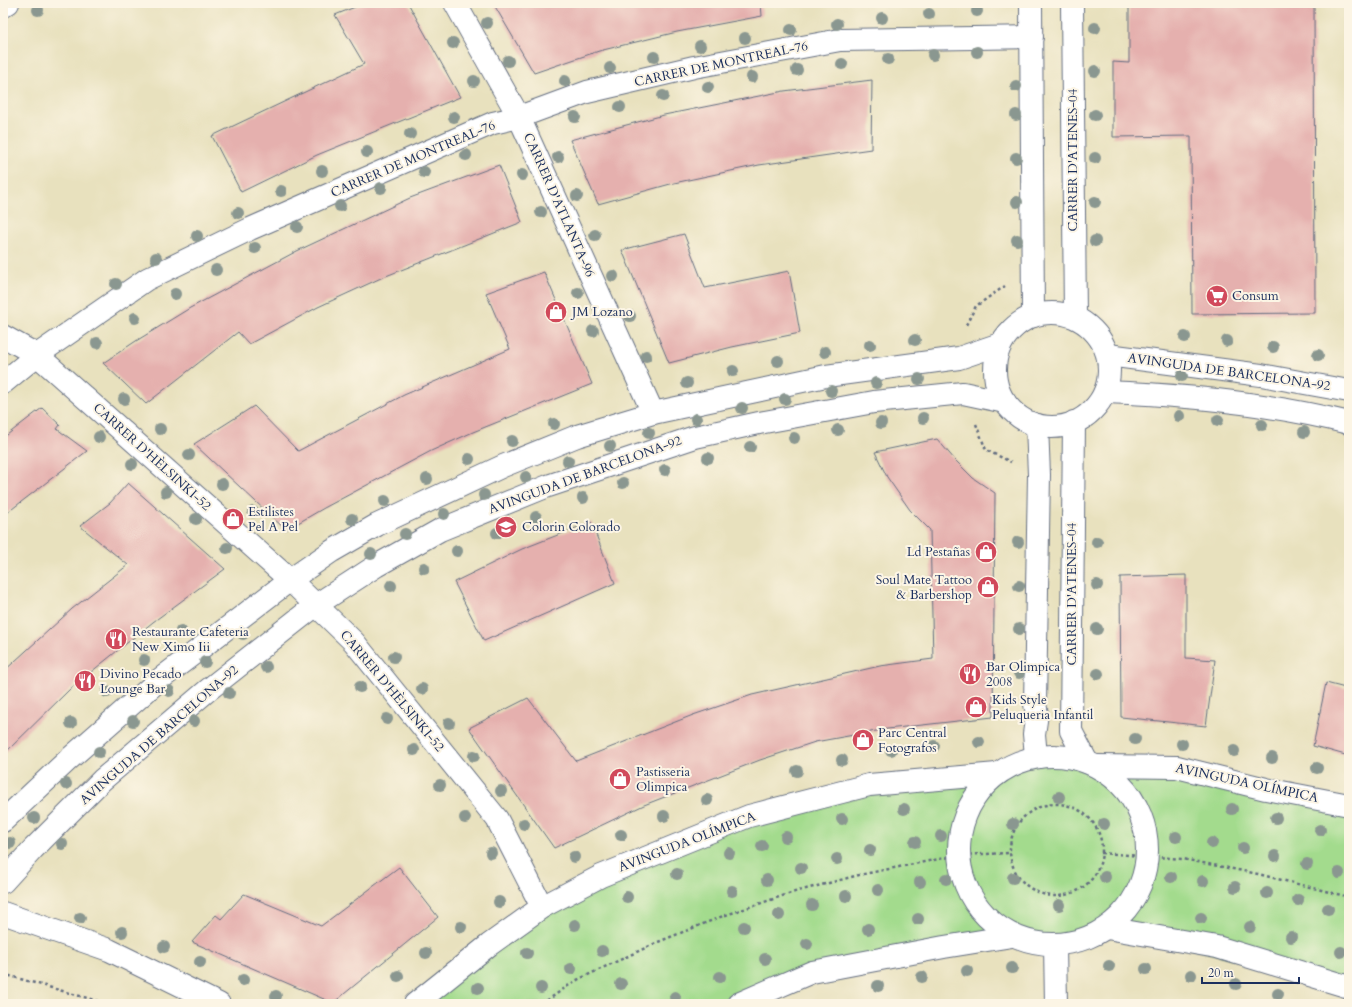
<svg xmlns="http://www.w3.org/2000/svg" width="1352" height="1007" font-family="Cardo,serif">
<rect width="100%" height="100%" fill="#fcf5e5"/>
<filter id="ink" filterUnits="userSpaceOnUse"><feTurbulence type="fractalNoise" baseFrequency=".025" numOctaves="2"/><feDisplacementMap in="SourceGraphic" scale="8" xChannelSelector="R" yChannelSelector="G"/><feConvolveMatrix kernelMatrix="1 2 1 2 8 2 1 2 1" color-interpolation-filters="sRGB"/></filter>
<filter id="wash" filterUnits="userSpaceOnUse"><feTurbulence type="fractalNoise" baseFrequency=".012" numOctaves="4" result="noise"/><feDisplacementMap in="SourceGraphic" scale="16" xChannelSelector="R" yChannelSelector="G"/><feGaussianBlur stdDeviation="0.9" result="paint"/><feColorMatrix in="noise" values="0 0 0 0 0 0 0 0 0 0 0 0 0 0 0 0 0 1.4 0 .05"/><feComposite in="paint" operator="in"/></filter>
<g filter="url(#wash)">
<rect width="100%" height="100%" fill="#e8e1be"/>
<!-- green -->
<path fill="#a3db8d" stroke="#5f8576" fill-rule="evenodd" d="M1036 756 1087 762 1349 805V987L1107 928 1055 945 1012 936 812 972 741 1004H416L542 907 749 816 997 774ZM995 776 996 777 961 832 974 797ZM1131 797 1145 828V868ZM960 837 977 905 959 864ZM1144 874 1129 908 1109 926Z"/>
<g id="blocks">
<!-- building -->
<g fill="#e5b0ae">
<path d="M365 3H408L460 97 317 155 241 192 212 136 364 64 335 15Z"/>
<path d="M493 3H761L762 16 677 32 599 51 534 73Z"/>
<path d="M1129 3H1314L1315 313 1192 314 1191 136 1113 137V62L1129 63Z"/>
<path d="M872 80 871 149 759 165 674 183 598 204 570 140 664 115 784 91Z"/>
<path d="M499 165 522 222 381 278 318 307 249 344 238 332 146 404 103 363 136 341 190 308 297 251 410 198Z"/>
<path d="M684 234 705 288 789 271 800 333 732 347 669 363 622 250Z"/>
<path d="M544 272 592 384 473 432 431 451 324 508 286 530 194 444 254 406 298 451 404 395 510 349 486 293Z"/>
<path d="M42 408 60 425 57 429 87 451 3 516V438Z"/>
<path d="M937 439 955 460 973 478 995 493 993 717 887 729 815 742 760 760 644 805 554 848 469 728 528 698 576 761 693 715 752 695 880 666 933 659 930 530 910 510 887 477 875 452Z"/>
<path d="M128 483 225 569 153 622 70 689 3 755V672L72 609 128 565 80 526 110 503Z"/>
<path d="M591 522 615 583 484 641 454 582 522 549Z"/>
<path d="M1186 575V658L1215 660 1206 726 1121 717 1120 577Z"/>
<path d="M1326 683 1349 689V756L1313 746Z"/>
<path d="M399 867 438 917 333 1003 192 942 216 915 221 919 244 894 321 926Z"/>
</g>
</g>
</g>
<g filter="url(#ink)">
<use href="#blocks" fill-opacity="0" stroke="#636d80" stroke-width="1"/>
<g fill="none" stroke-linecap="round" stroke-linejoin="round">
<!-- street casing -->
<g stroke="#636d80" stroke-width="24">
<g id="street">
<path d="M455 3 519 117 653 413"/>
<path d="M1031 3 1033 316"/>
<path d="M1072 3 1075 317"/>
<path d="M3 6 8 3"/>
<circle cx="1052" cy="370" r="57"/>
<path d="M3 336 37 355 290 580 354 642 497 819 542 907"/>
<path d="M1108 355 1261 375 1349 391"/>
<path d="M3 383 37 355 147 279 250 229 493 123 519 117 587 92 694 67 840 40 1032 37"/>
<path d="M1105 392C1187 395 1269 403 1349 423"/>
<path d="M1074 422 1071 731 1087 762"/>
<path d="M1036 756 1034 734 1037 714 1035 704 1039 475 1037 425"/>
<circle cx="1053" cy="850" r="94"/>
<path d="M1097 766 1177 767 1266 789 1349 805"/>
<path d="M3 821 68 760 159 680 290 580 332 551 377 525 503 466 577 436 653 413 826 376 959 358 1000 344"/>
<path d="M3 882 33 849 102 780 208 690 316 605 376 566 440 530 548 486 695 437 759 423 874 402 963 393 1005 402"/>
<path d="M3 913 109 950 219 1004"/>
<path d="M1107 928 1217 947 1349 987"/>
<path d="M1055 945 1056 1004"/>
<path d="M415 1004 489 945 542 907 601 876 749 816 869 785 997 774"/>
<path d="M738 1004 812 972 944 947 1012 936"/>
</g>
</g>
<!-- path -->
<g stroke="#636d80" stroke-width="2.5" stroke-dasharray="3 3" stroke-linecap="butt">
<path d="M966 325 976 306 1005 286"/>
<path d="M976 424 986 450 1011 462"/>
<circle cx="1056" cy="850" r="46"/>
<path d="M1101 853 1183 859 1258 874 1349 897"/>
<path d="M3 974 108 1004"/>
<path d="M542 1004 575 981 658 942 723 916 791 893 859 875 959 855 1009 853"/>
</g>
<!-- street -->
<use href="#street" stroke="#fff" stroke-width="22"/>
</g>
<!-- trees -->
<g fill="#8a9790">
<circle cx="38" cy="10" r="6"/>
<circle cx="977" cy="11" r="6"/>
<circle cx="929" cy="14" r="6"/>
<circle cx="882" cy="18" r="6"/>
<circle cx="487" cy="23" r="6"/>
<circle cx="837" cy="24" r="6"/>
<circle cx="1095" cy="28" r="6"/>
<circle cx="791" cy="30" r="6"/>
<circle cx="745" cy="38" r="6"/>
<circle cx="453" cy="43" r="6"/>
<circle cx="700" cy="46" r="6"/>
<circle cx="977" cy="52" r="6"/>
<circle cx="933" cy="55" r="6"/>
<circle cx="654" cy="57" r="6"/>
<circle cx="888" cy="59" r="6"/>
<circle cx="508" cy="61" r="6"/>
<circle cx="842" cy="64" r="6"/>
<circle cx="610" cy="68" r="6"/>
<circle cx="797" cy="70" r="6"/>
<circle cx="1095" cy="71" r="6"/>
<circle cx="752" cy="77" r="6"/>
<circle cx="474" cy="81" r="6"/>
<circle cx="565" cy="81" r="6"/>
<circle cx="1016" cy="86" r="6"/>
<circle cx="708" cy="87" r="6"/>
<circle cx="663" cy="96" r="6"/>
<circle cx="620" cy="107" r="6"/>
<circle cx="1016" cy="115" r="6"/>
<circle cx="1095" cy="115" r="6"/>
<circle cx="454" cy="117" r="6"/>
<circle cx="575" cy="117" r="6"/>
<circle cx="410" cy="134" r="6"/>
<circle cx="367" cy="152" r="6"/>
<circle cx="466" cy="155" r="6"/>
<circle cx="558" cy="157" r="6"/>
<circle cx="1016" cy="158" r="6"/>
<circle cx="1095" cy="158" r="6"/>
<circle cx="322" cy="171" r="6"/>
<circle cx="424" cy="172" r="6"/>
<circle cx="522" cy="175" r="6"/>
<circle cx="381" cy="188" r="6"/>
<circle cx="281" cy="191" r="6"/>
<circle cx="577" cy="196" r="6"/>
<circle cx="1017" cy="202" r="6"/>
<circle cx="1095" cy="202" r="6"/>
<circle cx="340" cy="206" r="6"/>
<circle cx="541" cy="212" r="6"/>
<circle cx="238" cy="213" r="6"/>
<circle cx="297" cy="227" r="6"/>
<circle cx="595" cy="235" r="6"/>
<circle cx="197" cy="236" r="6"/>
<circle cx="1017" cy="240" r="6"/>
<circle cx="1095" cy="241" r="6"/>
<circle cx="255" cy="248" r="6"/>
<circle cx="156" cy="258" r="6"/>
<circle cx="216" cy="270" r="6"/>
<circle cx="613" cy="276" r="6"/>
<circle cx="116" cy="284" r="6"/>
<circle cx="578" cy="293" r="6"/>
<circle cx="175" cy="294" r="6"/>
<circle cx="630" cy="316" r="6"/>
<circle cx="135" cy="318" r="6"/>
<circle cx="593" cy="331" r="6"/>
<circle cx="1185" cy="337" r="6"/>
<circle cx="915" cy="340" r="6"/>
<circle cx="1227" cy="341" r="6"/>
<circle cx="97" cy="343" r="6"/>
<circle cx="870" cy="345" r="6"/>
<circle cx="1273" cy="347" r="6"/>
<circle cx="825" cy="352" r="6"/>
<circle cx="1318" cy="355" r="6"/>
<circle cx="646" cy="356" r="6"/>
<circle cx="778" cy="361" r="6"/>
<circle cx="733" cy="371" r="6"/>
<circle cx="1182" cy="376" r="6"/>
<circle cx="919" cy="379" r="6"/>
<circle cx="687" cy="383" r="6"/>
<circle cx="876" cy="383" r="6"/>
<circle cx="831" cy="391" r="6"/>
<circle cx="124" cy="399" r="6"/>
<circle cx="785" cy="399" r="6"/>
<circle cx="742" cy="408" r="6"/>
<circle cx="1179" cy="416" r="6"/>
<circle cx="923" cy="418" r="6"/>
<circle cx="696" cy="419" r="6"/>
<circle cx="1218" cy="420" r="6"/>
<circle cx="881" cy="423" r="6"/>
<circle cx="554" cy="424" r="6"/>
<circle cx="1262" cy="425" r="6"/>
<circle cx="160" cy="429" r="6"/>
<circle cx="838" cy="430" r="6"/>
<circle cx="1304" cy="432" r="6"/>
<circle cx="649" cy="433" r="6"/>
<circle cx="99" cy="437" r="6"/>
<circle cx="794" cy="438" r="6"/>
<circle cx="512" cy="441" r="6"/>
<circle cx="610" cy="446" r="6"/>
<circle cx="750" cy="447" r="6"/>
<circle cx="189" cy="455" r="6"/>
<circle cx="708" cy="458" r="6"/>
<circle cx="469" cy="459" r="6"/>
<circle cx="568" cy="461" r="6"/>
<circle cx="132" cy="464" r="6"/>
<circle cx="665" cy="470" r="6"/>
<circle cx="526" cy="477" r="6"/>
<circle cx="427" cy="479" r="6"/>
<circle cx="623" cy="483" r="6"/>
<circle cx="222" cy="484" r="6"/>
<circle cx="166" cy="492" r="6"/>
<circle cx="484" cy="495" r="6"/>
<circle cx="583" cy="498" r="6"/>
<circle cx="385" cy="501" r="6"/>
<circle cx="253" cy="512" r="6"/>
<circle cx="444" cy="514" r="6"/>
<circle cx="536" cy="517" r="6"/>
<circle cx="196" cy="519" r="6"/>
<circle cx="352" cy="519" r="6"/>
<circle cx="497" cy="533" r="6"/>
<circle cx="405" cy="534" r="6"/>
<circle cx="1018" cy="542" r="6"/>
<circle cx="1097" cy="542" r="6"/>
<circle cx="227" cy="548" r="6"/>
<circle cx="457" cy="551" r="6"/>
<circle cx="371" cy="554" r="6"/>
<circle cx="424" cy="568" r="6"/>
<circle cx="1097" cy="585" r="6"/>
<circle cx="391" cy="586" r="6"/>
<circle cx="1019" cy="586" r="6"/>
<circle cx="1019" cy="629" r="6"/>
<circle cx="1097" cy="629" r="6"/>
<circle cx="181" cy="631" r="6"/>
<circle cx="243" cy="634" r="6"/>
<circle cx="394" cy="657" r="6"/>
<circle cx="144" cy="660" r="6"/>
<circle cx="205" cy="662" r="6"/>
<circle cx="266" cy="667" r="6"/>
<circle cx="1019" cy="673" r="6"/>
<circle cx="1098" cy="674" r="6"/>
<circle cx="360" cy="687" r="6"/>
<circle cx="422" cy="689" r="6"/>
<circle cx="169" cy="691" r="6"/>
<circle cx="107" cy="692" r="6"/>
<circle cx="229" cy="693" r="6"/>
<circle cx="387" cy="719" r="6"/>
<circle cx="133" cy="721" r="6"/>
<circle cx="194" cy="721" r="6"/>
<circle cx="71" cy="723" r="6"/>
<circle cx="449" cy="723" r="6"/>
<circle cx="1135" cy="739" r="6"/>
<circle cx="979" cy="742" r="6"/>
<circle cx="1182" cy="744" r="6"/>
<circle cx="934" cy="746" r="6"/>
<circle cx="414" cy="750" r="6"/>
<circle cx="891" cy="750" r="6"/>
<circle cx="1234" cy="751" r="6"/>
<circle cx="99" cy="752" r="6"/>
<circle cx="474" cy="756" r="6"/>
<circle cx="1272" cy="758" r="6"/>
<circle cx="842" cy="760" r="6"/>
<circle cx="1317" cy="768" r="6"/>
<circle cx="797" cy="771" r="6"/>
<circle cx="66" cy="784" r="6"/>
<circle cx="440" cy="785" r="6"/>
<circle cx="501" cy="791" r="6"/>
<circle cx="1059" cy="797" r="6"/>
<circle cx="707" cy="800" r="6"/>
<circle cx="904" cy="809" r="6"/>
<circle cx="1232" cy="809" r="6"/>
<circle cx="664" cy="816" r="6"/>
<circle cx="34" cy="818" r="6"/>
<circle cx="465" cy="818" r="6"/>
<circle cx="1276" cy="818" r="6"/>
<circle cx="842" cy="819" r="6"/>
<circle cx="524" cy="824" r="6"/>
<circle cx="1013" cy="824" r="6"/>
<circle cx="1104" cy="824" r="6"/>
<circle cx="1320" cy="830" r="6"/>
<circle cx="621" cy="835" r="6"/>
<circle cx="941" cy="836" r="6"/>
<circle cx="786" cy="837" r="6"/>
<circle cx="1176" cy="837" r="6"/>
<circle cx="915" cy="842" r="6"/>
<circle cx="10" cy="843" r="6"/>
<circle cx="1212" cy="843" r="6"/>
<circle cx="62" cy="844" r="6"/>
<circle cx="762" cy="846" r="6"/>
<circle cx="1243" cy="848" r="6"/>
<circle cx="870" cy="850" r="6"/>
<circle cx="491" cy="853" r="6"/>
<circle cx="729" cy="853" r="6"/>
<circle cx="1275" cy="856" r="6"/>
<circle cx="574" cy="857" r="6"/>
<circle cx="837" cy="859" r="6"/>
<circle cx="1307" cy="864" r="6"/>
<circle cx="801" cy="868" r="6"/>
<circle cx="1339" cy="873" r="6"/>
<circle cx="677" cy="874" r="6"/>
<circle cx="1105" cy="877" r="6"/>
<circle cx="1171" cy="877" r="6"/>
<circle cx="1013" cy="878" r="6"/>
<circle cx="946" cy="879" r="6"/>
<circle cx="767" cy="880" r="6"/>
<circle cx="1203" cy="881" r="6"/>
<circle cx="920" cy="882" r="6"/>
<circle cx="1235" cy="887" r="6"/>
<circle cx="878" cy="890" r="6"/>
<circle cx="732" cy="891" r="6"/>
<circle cx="1267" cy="893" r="6"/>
<circle cx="846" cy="896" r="6"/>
<circle cx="627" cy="897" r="6"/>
<circle cx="1298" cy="900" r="6"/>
<circle cx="499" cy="902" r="6"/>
<circle cx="812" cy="905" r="6"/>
<circle cx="1059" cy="905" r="6"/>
<circle cx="1328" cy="909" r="6"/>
<circle cx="779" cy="915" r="6"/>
<circle cx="80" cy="918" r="6"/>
<circle cx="1201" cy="918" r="6"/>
<circle cx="918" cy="919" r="6"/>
<circle cx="575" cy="925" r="6"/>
<circle cx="461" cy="927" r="6"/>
<circle cx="744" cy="927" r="6"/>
<circle cx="1250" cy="927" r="6"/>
<circle cx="868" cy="929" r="6"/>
<circle cx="122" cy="932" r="6"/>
<circle cx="1291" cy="937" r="6"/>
<circle cx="807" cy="944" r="6"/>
<circle cx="164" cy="947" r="6"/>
<circle cx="602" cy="951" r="6"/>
<circle cx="1341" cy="952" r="6"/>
<circle cx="426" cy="953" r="6"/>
<circle cx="527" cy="953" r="6"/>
<circle cx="765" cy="959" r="6"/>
<circle cx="200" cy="962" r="6"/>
<circle cx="1109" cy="966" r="6"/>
<circle cx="1012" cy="968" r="6"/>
<circle cx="571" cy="969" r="6"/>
<circle cx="1146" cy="969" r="6"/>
<circle cx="967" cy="971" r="6"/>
<circle cx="1191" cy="975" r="6"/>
<circle cx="398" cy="976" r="6"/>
<circle cx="720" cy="977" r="6"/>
<circle cx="922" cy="977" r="6"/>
<circle cx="243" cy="980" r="6"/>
<circle cx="621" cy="984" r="6"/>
<circle cx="1236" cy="984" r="6"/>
<circle cx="878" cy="986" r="6"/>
<circle cx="478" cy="988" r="6"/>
<circle cx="541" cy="988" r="6"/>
<circle cx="1278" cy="994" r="6"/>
<circle cx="276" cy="996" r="6"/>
<circle cx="675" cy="997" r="6"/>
</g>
</g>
<!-- icons -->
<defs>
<g id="supermarket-disc" transform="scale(1.15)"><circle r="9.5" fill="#d1495b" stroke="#fcf5e5"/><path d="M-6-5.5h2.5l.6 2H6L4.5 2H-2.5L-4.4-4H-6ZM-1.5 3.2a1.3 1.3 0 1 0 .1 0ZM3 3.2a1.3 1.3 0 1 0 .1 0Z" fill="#fff"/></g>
<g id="shop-disc" transform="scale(1.15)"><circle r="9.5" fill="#d1495b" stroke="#fcf5e5"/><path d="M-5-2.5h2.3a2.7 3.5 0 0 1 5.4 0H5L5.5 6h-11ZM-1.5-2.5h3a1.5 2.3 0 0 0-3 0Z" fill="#fff"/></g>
<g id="school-disc" transform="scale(1.15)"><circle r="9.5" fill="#d1495b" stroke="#fcf5e5"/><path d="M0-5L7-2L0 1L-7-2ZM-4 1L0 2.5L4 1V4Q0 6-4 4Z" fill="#fff"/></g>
<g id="restaurant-disc" transform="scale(1.15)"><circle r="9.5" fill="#d1495b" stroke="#fcf5e5"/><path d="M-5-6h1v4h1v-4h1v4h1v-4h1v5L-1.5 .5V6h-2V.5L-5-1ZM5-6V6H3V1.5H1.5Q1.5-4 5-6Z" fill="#fff"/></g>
</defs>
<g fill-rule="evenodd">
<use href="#supermarket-disc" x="1217" y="296"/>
<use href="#shop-disc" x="556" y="312"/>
<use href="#shop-disc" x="233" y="519"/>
<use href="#school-disc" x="506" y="527"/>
<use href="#shop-disc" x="986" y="552"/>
<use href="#shop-disc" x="988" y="587"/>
<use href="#restaurant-disc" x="116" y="639"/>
<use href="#restaurant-disc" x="970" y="674"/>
<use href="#restaurant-disc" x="85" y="681"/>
<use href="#shop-disc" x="976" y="707"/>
<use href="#shop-disc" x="863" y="740"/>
<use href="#shop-disc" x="620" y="779"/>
</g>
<g text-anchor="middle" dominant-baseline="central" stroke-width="4" stroke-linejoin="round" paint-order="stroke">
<!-- street labels -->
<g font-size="13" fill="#1b2f5e" stroke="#fcf5e5">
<text transform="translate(721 64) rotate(-12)">CARRER DE MONTREAL-76</text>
<text transform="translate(413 159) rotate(-23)">CARRER DE MONTREAL-76</text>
<text transform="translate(1073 160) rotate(-90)">CARRER D'ATENES-04</text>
<text transform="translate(559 205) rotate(66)">CARRER D'ATLANTA-96</text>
<text transform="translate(1229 372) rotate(8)">AVINGUDA DE BARCELONA-92</text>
<text transform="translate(152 457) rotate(42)">CARRER D'HÈLSINKI-52</text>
<text transform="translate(585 475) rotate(-20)">AVINGUDA DE BARCELONA-92</text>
<text transform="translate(1072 594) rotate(-90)">CARRER D'ATENES-04</text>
<text transform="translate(392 691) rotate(50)">CARRER D'HÈLSINKI-52</text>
<text transform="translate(159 735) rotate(-41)">AVINGUDA DE BARCELONA-92</text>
<text transform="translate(1247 783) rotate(12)">AVINGUDA OLÍMPICA</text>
<text transform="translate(687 842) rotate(-21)">AVINGUDA OLÍMPICA</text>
</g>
<!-- poi labels -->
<g font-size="13" fill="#1b2f5e" stroke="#fcf5e5" text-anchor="start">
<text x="1232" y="296">Consum</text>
<text x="572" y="312">JM Lozano</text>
<text x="248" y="512">Estilistes<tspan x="248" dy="15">Pel A Pel</tspan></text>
<text x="522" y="527">Colorin Colorado</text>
<text x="970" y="552" text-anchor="end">Ld Pestañas</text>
<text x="972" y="580" text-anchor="end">Soul Mate Tattoo<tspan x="972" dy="15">&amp; Barbershop</tspan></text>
<text x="132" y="632">Restaurante Cafeteria<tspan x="132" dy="15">New Ximo Iii</tspan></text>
<text x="986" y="667">Bar Olimpica<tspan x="986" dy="15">2008</tspan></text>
<text x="100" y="674">Divino Pecado<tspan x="100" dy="15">Lounge Bar</tspan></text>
<text x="992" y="700">Kids Style<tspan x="992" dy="15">Peluqueria Infantil</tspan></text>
<text x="878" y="733">Parc Central<tspan x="878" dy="15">Fotografos</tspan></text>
<text x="636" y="772">Pastisseria<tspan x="636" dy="15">Olimpica</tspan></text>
</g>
</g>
<!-- margin -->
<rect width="1352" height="1007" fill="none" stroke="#fcf5e5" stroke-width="16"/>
<!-- scale -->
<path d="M1202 977v6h97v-6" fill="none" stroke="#1b2f5e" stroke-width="2"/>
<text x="1208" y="977" font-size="12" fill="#1b2f5e" stroke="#fcf5e5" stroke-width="3" paint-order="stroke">20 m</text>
</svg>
